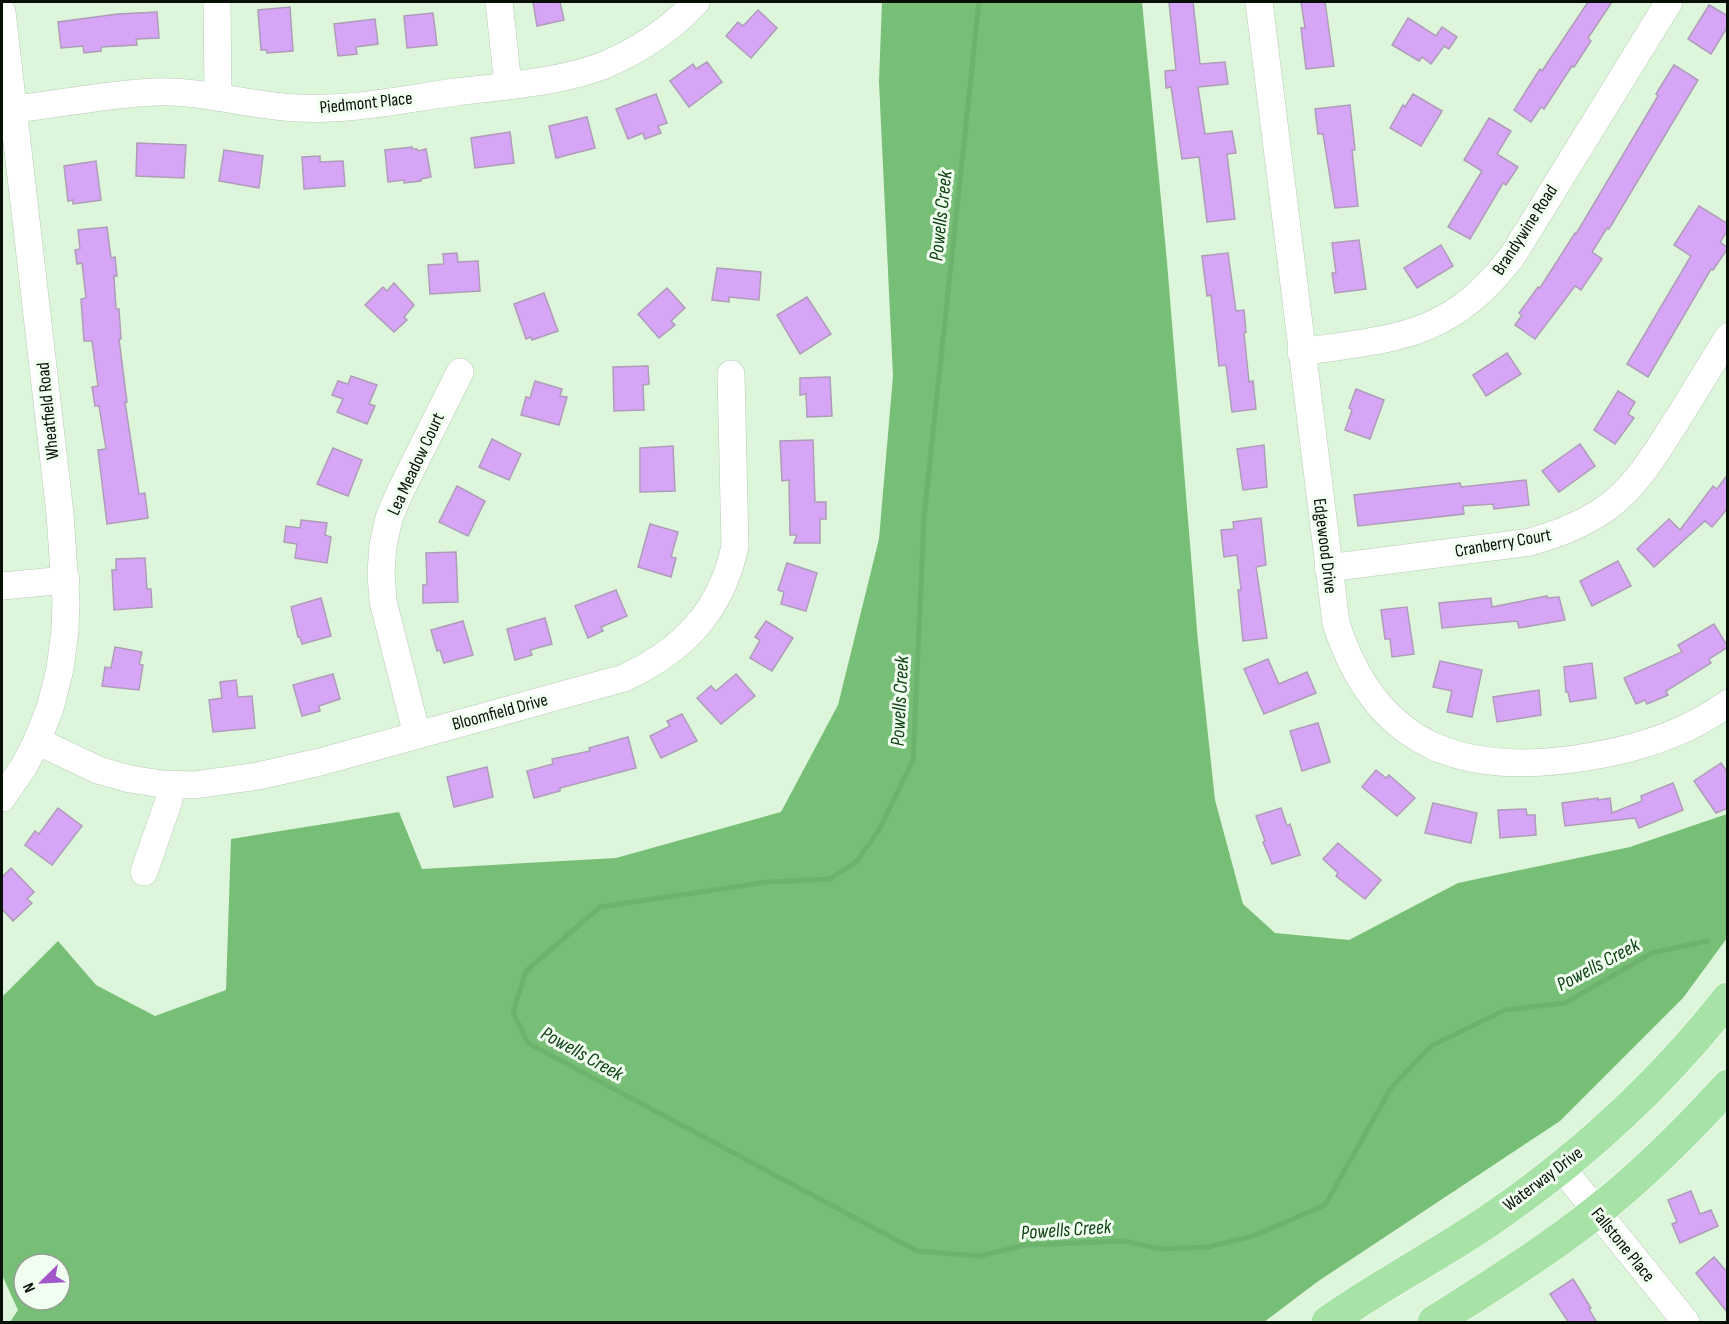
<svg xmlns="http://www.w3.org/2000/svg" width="1729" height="1324" font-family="'Sofia Sans Condensed',sans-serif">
<rect width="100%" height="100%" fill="#ddf5db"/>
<!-- forest -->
<path fill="#77be76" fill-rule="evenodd" d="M882 2H1142L1167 262 1198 642 1215 800 1243 904 1275 933 1349 940 1458 883 1630 847 1727 814V938L1683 998 1560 1121 1317 1282 1264 1322H10L18 1310 2 1275V997L58 941 96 985 155 1016 226 990 231 839 399 812 422 869 616 858 781 812 838 705 879 539 893 376 879 82ZM24 1264H60V1300H24Z"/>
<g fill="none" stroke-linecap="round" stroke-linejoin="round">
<!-- stream -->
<path stroke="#6db36c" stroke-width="5" d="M979 2 924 517 913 760 879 830 857 861 830 879 768 882 600 907 526 971 513 1012 528 1043 917 1251 979 1256 1026 1245 1124 1241 1161 1249 1208 1247 1253 1236 1325 1205 1391 1088 1431 1046 1505 1010 1565 1003 1652 953 1707 941"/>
</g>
<!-- building -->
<g fill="#d7a5f6" stroke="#ad9db8" stroke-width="1.5">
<path d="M533 2H560L564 20 537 26Z"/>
<path d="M1169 2H1193L1200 64 1225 62 1228 84 1198 87 1205 134 1232 131 1236 153 1227 154 1235 219 1207 222 1199 157 1182 159 1171 87 1166 88 1165 71 1176 70Z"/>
<path d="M1301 2H1325L1334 66 1306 69 1301 28H1305Z"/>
<path d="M1588 2H1612L1588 38 1591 41 1574 67 1572 66 1544 109 1541 107 1531 122 1514 110 1540 69 1542 71Z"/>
<path d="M1709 5 1728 16V26L1711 54 1688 39Z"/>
<path d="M290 7 293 51 267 53V50H261L258 10Z"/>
<path d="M758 10 777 28 751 58 726 36 738 22 743 26Z"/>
<path d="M157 12 159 38 136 39 137 45 101 47V51L84 53 83 46 61 48 58 22 118 14Z"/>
<path d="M433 13 437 45 407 48 404 16Z"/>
<path d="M1408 18 1436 36 1442 27 1457 37 1449 49 1444 46 1431 64 1422 57 1419 61 1392 45Z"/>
<path d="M375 19 378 44 356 47 357 54 338 56 334 24Z"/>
<path d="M707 62 722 82 689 107 670 81 693 64 696 69Z"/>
<path d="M1674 65 1698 80 1609 229 1607 228 1592 252 1602 259 1581 290 1575 286 1535 339 1515 325 1522 315 1519 313 1538 287 1540 288 1575 233 1576 234 1658 96 1656 94Z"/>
<path d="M656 94 667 123 658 126 661 133 645 139 643 133 628 139 616 109Z"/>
<path d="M1413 94 1442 111 1421 146 1390 128 1403 105 1405 107Z"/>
<path d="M1350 105 1355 150H1352L1358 206 1335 208 1323 134H1318L1315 109Z"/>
<path d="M587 117 595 148 556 158 549 126Z"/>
<path d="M1489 118 1511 131 1497 154 1518 167 1506 185 1503 183 1470 239 1448 227 1482 171 1464 160Z"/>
<path d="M510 132 514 163 475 168 471 138Z"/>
<path d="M137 143 186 145 184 178 136 176Z"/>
<path d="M412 147V149H417L418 151 426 149 431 177 421 179V181L404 183V180L388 182 385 150Z"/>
<path d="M224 150 263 156 259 188 219 181Z"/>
<path d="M320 156V162L343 161 345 186 304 189 302 157Z"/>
<path d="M96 161 101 200 73 204V200L68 201 64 166Z"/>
<path d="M1699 206 1728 224V230L1720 242 1728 248 1713 270 1711 269 1648 377 1627 364 1691 256 1674 245Z"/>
<path d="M107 227 111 258 115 257 117 276H114L116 309H119L121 339H119L127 402H125L139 494 145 493 148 518 107 524 98 450 106 449 99 406H95L92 387 98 386 92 341H84L81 299 86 298 82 263 77 264 75 250 80 249 78 230Z"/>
<path d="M1359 240 1366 289 1335 293 1332 273H1336L1332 243Z"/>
<path d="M1441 245 1453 266 1417 288 1404 268Z"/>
<path d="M457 253 458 262 478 261 480 291 430 294 428 265 444 264 443 254Z"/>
<path d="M1228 253 1236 311 1244 310 1246 332 1244 333 1249 382 1253 381 1256 409 1232 412 1226 365 1219 366 1211 295 1207 296 1202 256Z"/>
<path d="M717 268 761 272 759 300 729 297V302L712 300Z"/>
<path d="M394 283 414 305 404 317 407 320 394 332 365 305 383 287 387 291Z"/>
<path d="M667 288 685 308 671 321 675 325 659 338 638 314Z"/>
<path d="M544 293 558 331 532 340 531 337 526 339 514 304Z"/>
<path d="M807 297 831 334 800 354 777 315Z"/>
<path d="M1507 353 1521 374 1486 396 1473 375Z"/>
<path d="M648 366 649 384 643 385 644 410 614 411 613 367Z"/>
<path d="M351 376 377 385 369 404 375 406 367 424 337 412 343 399 332 395 338 381 348 384Z"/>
<path d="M830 377 832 416 807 417 806 394 800 395V378Z"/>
<path d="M535 381 562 389 560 396 567 397 559 425 521 415 526 397 530 398Z"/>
<path d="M1356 389 1384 400 1370 439 1345 430 1352 410 1349 408Z"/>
<path d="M1618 391 1635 402 1628 414 1634 418 1615 444 1594 430Z"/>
<path d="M492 439 521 454 509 480 479 467Z"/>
<path d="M813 440 815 502H826V519H820V543H794L797 535H790L789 480 782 481 780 441Z"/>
<path d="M1580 444 1595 466 1559 492 1542 471Z"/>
<path d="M1264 445 1267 487 1243 490 1237 449Z"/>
<path d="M673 446 675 491 640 492V448Z"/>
<path d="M333 448 362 460 348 496 317 484Z"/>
<path d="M1728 474V508L1712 527 1705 521 1654 567 1637 549 1669 519 1680 530 1713 486 1717 489Z"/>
<path d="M1526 480 1529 505 1494 509 1493 504 1463 506 1464 514 1358 526 1354 495 1460 483 1461 487Z"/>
<path d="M457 486 485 501 468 536 439 522Z"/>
<path d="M1261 518 1266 565 1256 567 1267 638 1243 641 1238 590H1241L1237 555 1224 557 1221 530 1234 529 1233 522Z"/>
<path d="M301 520 327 523 325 535 331 537 327 563 295 558 297 544 284 542 286 526 300 528Z"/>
<path d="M650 524 678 532 671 557 676 558 671 577 638 567Z"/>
<path d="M456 552 458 602 423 603V585H427L426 553Z"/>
<path d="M145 558 147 589H151L152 607 114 610 112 570H116V559Z"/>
<path d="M1618 561 1631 586 1592 606 1580 581Z"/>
<path d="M787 563 817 573 806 611 781 604 784 592 778 590Z"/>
<path d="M616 590 627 616 601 627 603 631 588 638 575 606Z"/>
<path d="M1547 596V598L1559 597 1565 620 1519 628 1517 621 1442 628 1439 603 1491 598 1492 607Z"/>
<path d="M321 598 331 636 302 644 300 637H298L291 607Z"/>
<path d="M1407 607 1414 654 1392 657 1390 639H1385L1381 610Z"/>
<path d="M545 618 552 644 530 650 532 655 515 660 507 629Z"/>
<path d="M463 621 473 655 444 663 440 650 437 651 431 630Z"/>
<path d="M766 621 793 638 772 671 750 658 760 640 755 637Z"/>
<path d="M1714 624 1728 647 1709 659 1711 663 1666 691 1668 695 1647 704 1645 700 1636 704 1624 678 1682 652 1678 645Z"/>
<path d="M115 647 142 652 139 664 143 665 139 690 102 686 105 667 111 668Z"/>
<path d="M1268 659 1279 684 1307 672 1316 693 1264 714 1244 669Z"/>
<path d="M1440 661 1482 670 1472 717 1447 712 1452 691 1433 687Z"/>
<path d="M1592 663 1596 698 1570 702 1568 692H1566L1564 667Z"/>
<path d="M333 674 340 699 319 706 320 711 302 716 293 685Z"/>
<path d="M736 674 755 696 721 724 697 698 711 686 716 691Z"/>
<path d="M236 680 238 697 252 696 255 728 213 732 209 700 222 698 220 682Z"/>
<path d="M1539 690 1541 715 1497 722 1493 697Z"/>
<path d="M682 714 697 741 661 758 650 736 670 726 667 721Z"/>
<path d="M1318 723 1330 762 1302 771 1290 731Z"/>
<path d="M628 737 636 768 560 788V791L534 798 527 771 553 764 552 759 590 751 589 748Z"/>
<path d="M1721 763 1728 773V808L1716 813 1694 781Z"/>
<path d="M487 767 493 797 454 807 447 777Z"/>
<path d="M1376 770 1386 778 1389 775 1415 798 1397 816 1362 787Z"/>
<path d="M1673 783 1683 810 1639 828 1635 818 1565 826 1562 803 1598 798V800L1610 798 1612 813 1642 801 1641 796Z"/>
<path d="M1433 803 1477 813 1471 843 1425 833Z"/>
<path d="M58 808 82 826 52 865 25 845 35 831 39 834Z"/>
<path d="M1281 808 1287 826 1290 824 1300 855 1272 864 1263 842 1265 841 1256 816Z"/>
<path d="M1526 809 1527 815H1535L1536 835 1500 838 1498 810Z"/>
<path d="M1338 843 1381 880 1365 899 1336 876 1338 873 1323 859Z"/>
<path d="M11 868 34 892 27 899 32 903 13 921 2 909V877Z"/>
<path d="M1691 1191 1700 1214 1711 1210 1718 1226 1680 1243 1672 1224 1677 1222 1668 1200Z"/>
<path d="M1714 1257 1728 1273V1313L1696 1273Z"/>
<path d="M1573 1279 1591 1308 1589 1309 1597 1323H1569L1550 1294Z"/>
</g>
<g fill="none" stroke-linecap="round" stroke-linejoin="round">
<!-- minor casing -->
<g stroke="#b5cdb4" stroke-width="28">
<g id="minor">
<path d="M217 2 218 97"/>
<path d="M499 2 508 85"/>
<path d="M1259 2 1336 623C1377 752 1469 778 1593 756 1639 748 1689 732 1728 703"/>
<path d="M2 12 60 514 66 602 65 630 60 669 50 708 37 741 24 766 2 798"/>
<path d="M14 109C60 104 108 94 154 92 203 90 249 106 298 108 351 111 404 99 456 92 503 86 564 82 607 64 641 49 671 29 696 2"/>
<path d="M1301 352C1397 338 1450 338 1513 255L1669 2"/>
<path d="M1328 568 1530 542C1559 534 1585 524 1609 506 1639 483 1657 451 1677 420 1694 392 1711 365 1728 337"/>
<path d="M2 586 66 580"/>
<path d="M417 735 383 601 381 573 383 545 389 518 400 492 460 372"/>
<path d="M37 741 98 770 130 779 162 784 194 785 258 776 320 762 624 678C684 650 721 611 735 546L731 374"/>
<path d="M144 872 169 800 170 785"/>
<path d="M1561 1167 1686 1322"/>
</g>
</g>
<!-- major casing -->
<g stroke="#fff" stroke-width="34">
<g id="major">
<path d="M1328 1322C1379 1286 1435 1257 1487 1222 1577 1161 1660 1085 1728 999"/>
<path d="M1434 1322C1489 1287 1544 1253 1596 1212 1643 1175 1687 1131 1728 1086"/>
</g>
</g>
<!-- minor -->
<use href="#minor" stroke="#fff" stroke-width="27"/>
<!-- major -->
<use href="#major" stroke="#a7e3a7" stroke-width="33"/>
</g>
<g text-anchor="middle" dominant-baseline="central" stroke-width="6" stroke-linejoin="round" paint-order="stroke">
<!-- street labels -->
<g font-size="18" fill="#070f07" stroke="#f0fff0">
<text transform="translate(366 103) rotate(-6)">Piedmont Place</text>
<text transform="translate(1525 230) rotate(-57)">Brandywine Road</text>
<text transform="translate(48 411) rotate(-96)">Wheatfield Road</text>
<text transform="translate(416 464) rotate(-65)">Lea Meadow Court</text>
<text transform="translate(1503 543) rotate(-10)">Cranberry Court</text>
<text transform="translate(1325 546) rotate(83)">Edgewood Drive</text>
<text transform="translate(500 712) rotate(-15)">Bloomfield Drive</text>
<text transform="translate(1543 1179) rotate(-37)">Waterway Drive</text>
<text transform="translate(1623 1245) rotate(51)">Fallstone Place</text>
</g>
<!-- water labels -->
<g font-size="20" font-style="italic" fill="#104212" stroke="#f0fff0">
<text transform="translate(941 216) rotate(-84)">Powells Creek</text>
<text transform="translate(900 701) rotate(-87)">Powells Creek</text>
<text transform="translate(1598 965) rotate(-28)">Powells Creek</text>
<text transform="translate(582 1054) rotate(29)">Powells Creek</text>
<text transform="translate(1066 1230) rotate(-4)">Powells Creek</text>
</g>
</g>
<!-- border -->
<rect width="1729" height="1324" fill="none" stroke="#070f07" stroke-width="6"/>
<!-- north arrow -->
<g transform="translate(42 1282) rotate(246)"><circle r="28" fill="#f0fff0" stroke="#939f93" stroke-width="1.5"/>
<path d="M0-4.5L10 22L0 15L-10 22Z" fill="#a157ca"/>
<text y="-9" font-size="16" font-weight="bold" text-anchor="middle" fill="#070f07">N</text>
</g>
</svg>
